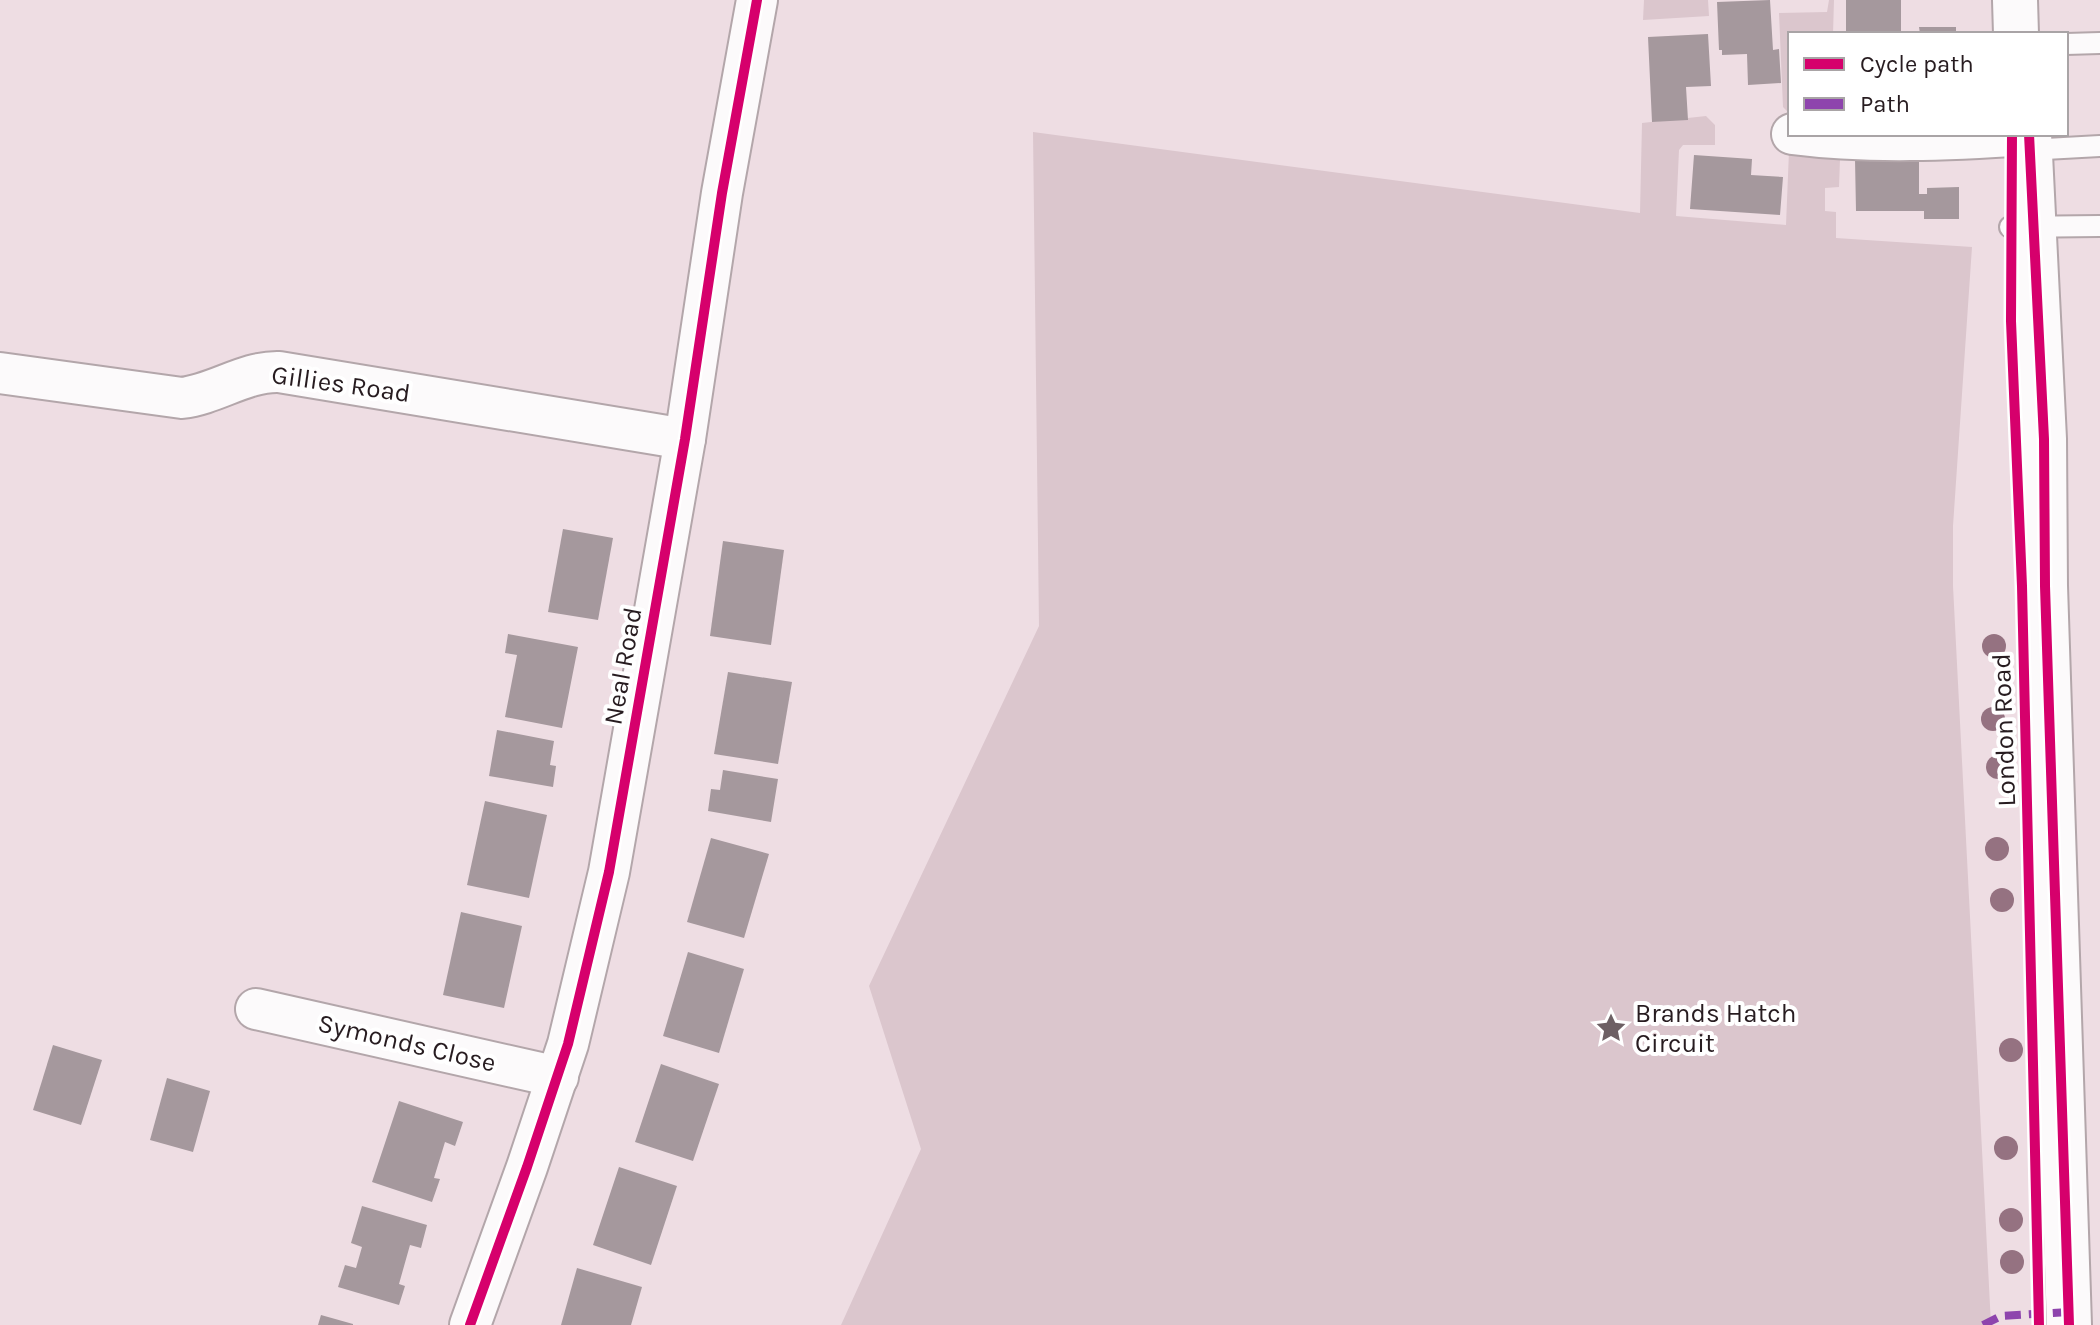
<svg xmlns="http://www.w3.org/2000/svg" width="2100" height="1325" font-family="Karla,sans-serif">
<rect width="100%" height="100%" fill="#eedde3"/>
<!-- green -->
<g fill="#dbc6cd">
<path d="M1644 0H1708L1709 16 1643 20Z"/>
<path d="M1829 0H1834L1833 34H1790L1789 113 1783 107 1779 13 1827 12Z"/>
<path d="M1706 116 1715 125V145H1683L1679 150 1676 216 1786 225 1789 151 1855 159H1840L1839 187 1825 188V211L1836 212V238L1972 247 1953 526V586L1991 1325H841L921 1149 869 986 1039 626 1033 132 1640 213 1642 123Z"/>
</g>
<!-- building -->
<g fill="#a5989d">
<path d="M1770 0 1773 50 1779 49 1781 83 1748 85 1747 54 1722 55V50H1719L1717 2Z"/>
<rect x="1846" y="0" width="55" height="34"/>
<path d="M1919 27H1956V34H1920Z"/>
<path d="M1708 34 1711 86 1686 87 1688 120 1652 122 1648 37Z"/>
<path d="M1694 155 1752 159 1751 175 1783 177 1780 215 1690 209Z"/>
<path d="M1919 158V194H1927V188L1959 187V219H1924V211H1856L1855 159Z"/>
<path d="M563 529 613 538 598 620 548 612Z"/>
<path d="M723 541 784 550 771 645 710 636Z"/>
<path d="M508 634 578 647 562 728 505 717 517 655 505 653Z"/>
<path d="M728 672 792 682 778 764 714 754Z"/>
<path d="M497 730 554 741 550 765 556 766 553 787 489 776Z"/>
<path d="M723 770 778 779 771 822 708 811 711 789 720 790Z"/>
<path d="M485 801 547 815 529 898 467 885Z"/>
<path d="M711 838 769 854 744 938 687 922Z"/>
<path d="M461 912 522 926 504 1008 443 995Z"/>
<path d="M688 952 744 969 719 1053 663 1036Z"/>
<path d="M53 1045 102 1060 81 1125 33 1110Z"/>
<path d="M661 1064 719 1084 693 1161 635 1142Z"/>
<path d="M167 1078 210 1091 193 1152 150 1140Z"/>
<path d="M399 1101 463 1122 455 1146 445 1142 434 1178 440 1179 432 1202 372 1182Z"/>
<path d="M619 1167 677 1186 651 1265 593 1245Z"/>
<path d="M362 1206 427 1225 421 1248 410 1245 399 1284 405 1286 399 1305 338 1287 345 1265 356 1268 362 1247 351 1243Z"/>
<path d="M577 1268 642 1287 631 1325H561Z"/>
<path d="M321 1315 353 1324V1325H318Z"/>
</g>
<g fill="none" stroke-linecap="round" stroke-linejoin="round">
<!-- service casing -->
<g stroke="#b3a6aa" stroke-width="24">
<g id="service">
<path d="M2066 44 2100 43"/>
<path d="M2027 150 2100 146"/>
<path d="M2010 227 2100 226"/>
</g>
</g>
<!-- minor casing -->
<g stroke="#b3a6aa" stroke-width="44">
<g id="minor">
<path d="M1792 134C1869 144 1951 140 2030 135"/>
<path d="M0 373 182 398C216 394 245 371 279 372L685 439"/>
<path d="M256 1009 558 1077"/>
<path d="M470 1325 527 1167 568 1044 609 872 685 439 722 193 757 0"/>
</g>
</g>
<!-- primary casing -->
<g stroke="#b3a6aa" stroke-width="48">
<g id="primary">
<path d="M2015 0 2016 34"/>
<path d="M2029 134 2044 439 2045 586 2069 1325"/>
</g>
</g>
<!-- service -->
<use href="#service" stroke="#fcfafb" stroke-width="20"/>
<!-- minor -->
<use href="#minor" stroke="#fcfafb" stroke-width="40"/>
<!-- primary -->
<use href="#primary" stroke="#fcfafb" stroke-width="44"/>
<!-- quiet -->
<path stroke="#8e44ad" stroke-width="8" stroke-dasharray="16 8" stroke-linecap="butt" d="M1983 1325 2001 1316 2069 1312"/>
<!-- cycleway casing -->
<g stroke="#fff" stroke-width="15">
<g id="cycleway">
<path d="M2012 134 2011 321 2022 586 2039 1325"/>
<path d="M2029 134 2044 439 2045 586 2069 1325"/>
<path d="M470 1325 527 1167 568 1044 609 872 685 439 722 193 757 0"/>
</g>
</g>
<!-- cycleway -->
<use href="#cycleway" stroke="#d6006c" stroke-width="10"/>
</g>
<!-- trees -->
<g fill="#957281">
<circle cx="1994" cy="646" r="12"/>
<circle cx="1993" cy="719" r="12"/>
<circle cx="1998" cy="767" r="12"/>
<circle cx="1997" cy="849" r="12"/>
<circle cx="2002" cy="900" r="12"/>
<circle cx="2011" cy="1050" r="12"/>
<circle cx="2006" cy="1148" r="12"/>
<circle cx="2011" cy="1220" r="12"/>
<circle cx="2012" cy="1262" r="12"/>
</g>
<!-- icons -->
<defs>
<g id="sight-bare" transform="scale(2.4)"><path d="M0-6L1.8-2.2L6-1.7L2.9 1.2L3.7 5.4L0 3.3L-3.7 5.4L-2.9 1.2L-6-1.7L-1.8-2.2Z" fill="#6d6064" stroke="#fff" stroke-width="2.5" paint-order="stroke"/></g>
</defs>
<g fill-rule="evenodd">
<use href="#sight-bare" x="1611" y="1028"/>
</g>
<g text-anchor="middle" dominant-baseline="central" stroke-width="8" stroke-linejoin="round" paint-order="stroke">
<!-- street labels -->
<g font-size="26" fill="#271c20" stroke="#fff">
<text transform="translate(341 384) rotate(8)">Gillies Road</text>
<text transform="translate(623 666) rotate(-80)">Neal Road</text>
<text transform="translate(2004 730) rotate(-92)">London Road</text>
<text transform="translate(407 1043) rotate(13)">Symonds Close</text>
</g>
<!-- poi labels -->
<g font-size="26" fill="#271c20" stroke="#fff" text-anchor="start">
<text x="1635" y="1013">Brands Hatch<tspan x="1635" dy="30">Circuit</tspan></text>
</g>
</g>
<!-- legend -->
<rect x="1788" y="32" width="280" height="104" fill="#ffffff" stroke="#a9a4a6" stroke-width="2"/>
<rect x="1804" y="58" width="40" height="12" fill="#d6006c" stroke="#a9a4a6" stroke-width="2"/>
<text x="1860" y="72" font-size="24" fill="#271c20">Cycle path</text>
<rect x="1804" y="98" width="40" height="12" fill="#8e44ad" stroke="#a9a4a6" stroke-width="2"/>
<text x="1860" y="112" font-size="24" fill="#271c20">Path</text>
</svg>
